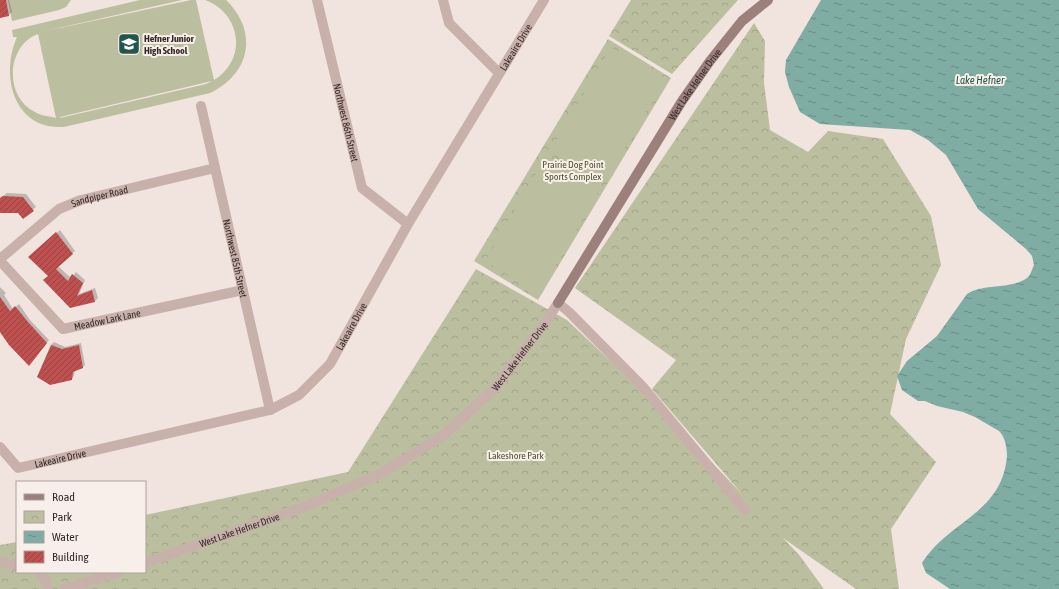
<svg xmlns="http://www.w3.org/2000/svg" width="1059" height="589" font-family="'Asap Condensed',sans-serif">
<defs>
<pattern id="park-crowns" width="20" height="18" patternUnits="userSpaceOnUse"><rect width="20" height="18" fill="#bcbf9f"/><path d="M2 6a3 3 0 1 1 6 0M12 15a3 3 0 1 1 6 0" fill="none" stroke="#a2a489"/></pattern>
<pattern id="water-ripples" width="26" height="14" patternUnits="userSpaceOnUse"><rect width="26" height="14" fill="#7faca3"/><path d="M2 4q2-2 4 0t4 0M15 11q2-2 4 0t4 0" fill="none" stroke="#698c85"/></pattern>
<pattern id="building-hatch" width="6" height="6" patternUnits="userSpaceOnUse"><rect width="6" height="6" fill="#be504f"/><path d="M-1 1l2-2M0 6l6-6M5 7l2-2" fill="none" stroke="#9b4342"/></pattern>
</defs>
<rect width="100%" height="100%" fill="#f1e3de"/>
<!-- park -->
<g fill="url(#park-crowns)">
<path d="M631 0H738L672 74 609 36Z"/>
<path d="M754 23 765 41 764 83 770 130 808 152 828 131 883 139 931 216 941 265 906 339 890 414 936 462 891 529 899 589H856L783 538 800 556 824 589H0V545L17 542V572H145V515L348 472 476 269 567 320 657 405 742 494 652 389 676 360 575 288Z"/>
<path d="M608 39 671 78 538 300 474 261Z"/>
</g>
<!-- garden -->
<g fill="#bcbf9f" fill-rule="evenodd">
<path d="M8 0H71L66 7 59 10 12 21Z"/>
<path d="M140 0H182L41 32 191 0H196L214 80C248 59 241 13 205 0H226C259 32 250 74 210 93L64 127C13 130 0 75 17 37H13L12 30ZM38 34 56 118C49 116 41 116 35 112 4 97 6 46 38 34ZM212 81 206 84 60 118V117Z"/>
<path d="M611 47 665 78 604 183 550 151Z"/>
<path d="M546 157 600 189 539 293 485 261Z"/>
</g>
<!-- water -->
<path fill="url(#water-ripples)" d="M821 0H1059V589H950L926 573 922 563C949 520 1002 514 1007 456 1007 448 1005 436 999 431L975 417 963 412 937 406 925 401H918L902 390 897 376 907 361 937 336 967 294C984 283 1010 290 1027 278 1031 275 1032 269 1034 265L1032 256 1026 249 978 209 946 155 928 140 910 130 820 124 800 112 789 87 785 72 786 60Z"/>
<!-- shadow -->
<g fill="#0003">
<path d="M3 0H9L12 12 9 15 0 17V1Z"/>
<path d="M7 193 26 194 36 207 23 218 18 212H0V198Z"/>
<path d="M60 230 75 251 58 266 71 278 76 272 85 280 79 294 95 288 98 298 95 301 70 307 49 275 32 254Z"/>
<path d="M0 287 6 293 4 295 13 309 19 304 30 320 49 340 32 362 0 330Z"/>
<path d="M54 342 65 347 81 343 85 365 82 368 75 370 74 376 71 379 51 345Z"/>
</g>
<!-- building -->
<g fill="url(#building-hatch)">
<path d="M0 0H6L9 16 0 18Z"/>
<path d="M3 196 23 197 34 211 23 219 18 213H0V198Z"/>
<path d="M56 232 73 254 56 269 68 281 72 274 83 283 77 296 92 290 95 302 70 308 43 280 48 276 28 257Z"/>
<path d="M0 297 10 311 15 306 28 322 47 343 29 366 9 345 0 332Z"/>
<path d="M51 345 62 349 79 345 83 368 73 372 72 380 50 385 37 377Z"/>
</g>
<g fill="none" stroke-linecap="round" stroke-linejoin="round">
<!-- street -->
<g stroke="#c8b1aa" stroke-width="10">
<path id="s1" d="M317 0 362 188 408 224"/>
<path d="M443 0 449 23 499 73"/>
<path id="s2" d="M201 106 270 410"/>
<path id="s3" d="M0 259 59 209 81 200 215 168"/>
<path id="s4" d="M0 261 63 329 243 290"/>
<path id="s5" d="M0 447 18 468 270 410 299 395 330 364 408 224 544 0"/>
<path d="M0 562 17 565"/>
<path id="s6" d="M145 563 301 508 378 475 441 437 493 390 545 323 558 303 569 312 643 387 745 510"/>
<path d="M38 572 44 577 48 589"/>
<path d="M64 589 119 572"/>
</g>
<!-- secondary -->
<path stroke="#9c807c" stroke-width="10" id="s7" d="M558 303 682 101 710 61 742 21 768 0"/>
</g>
<!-- icons -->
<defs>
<g id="school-square" transform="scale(1.15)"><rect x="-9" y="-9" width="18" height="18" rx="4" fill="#22554c" stroke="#f9efea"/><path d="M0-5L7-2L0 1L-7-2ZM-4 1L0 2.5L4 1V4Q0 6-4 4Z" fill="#fff"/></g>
</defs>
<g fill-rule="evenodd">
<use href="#school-square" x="129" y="44"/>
</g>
<g text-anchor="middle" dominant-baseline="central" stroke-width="4" stroke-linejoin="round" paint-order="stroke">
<!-- poi labels -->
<g font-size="10" font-weight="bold" fill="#362a29" stroke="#f9efea" text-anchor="start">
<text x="144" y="38">Hefner Junior<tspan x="144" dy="12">High School</tspan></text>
</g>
<!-- street labels -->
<g font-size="10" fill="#362a29" stroke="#f9efea">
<text stroke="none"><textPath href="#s5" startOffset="730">Lakeaire Drive</textPath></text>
<text stroke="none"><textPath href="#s7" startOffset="258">West Lake Hefner Drive</textPath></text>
<text stroke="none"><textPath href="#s1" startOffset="126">Northwest 86th Street</textPath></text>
<text stroke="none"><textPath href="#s3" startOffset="120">Sandpiper Road</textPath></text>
<text stroke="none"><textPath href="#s2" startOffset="156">Northwest 85th Street</textPath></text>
<text stroke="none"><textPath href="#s4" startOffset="138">Meadow Lark Lane</textPath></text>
<text stroke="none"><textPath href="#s5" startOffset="406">Lakeaire Drive</textPath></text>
<text stroke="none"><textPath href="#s6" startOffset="436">West Lake Hefner Drive</textPath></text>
<text stroke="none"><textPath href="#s5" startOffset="71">Lakeaire Drive</textPath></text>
<text stroke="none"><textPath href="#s6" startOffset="100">West Lake Hefner Drive</textPath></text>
</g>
<!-- park labels -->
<g font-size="10" fill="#4e532f" stroke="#f9efea">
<text x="573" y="164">Prairie Dog Point<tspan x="573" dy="12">Sports Complex</tspan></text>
<text x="516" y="455">Lakeshore Park</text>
</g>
<!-- water labels -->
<g font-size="11" font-style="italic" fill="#22554c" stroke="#f9efea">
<text x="980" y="80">Lake Hefner</text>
</g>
</g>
<!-- legend -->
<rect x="16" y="481" width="130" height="92" fill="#f9efea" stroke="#aba09d"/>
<rect x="24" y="494" width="20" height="6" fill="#9c807c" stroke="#aba09d"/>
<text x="52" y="501" font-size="12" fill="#362a29">Road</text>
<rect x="24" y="511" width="20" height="12" fill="url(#park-crowns)" stroke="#aba09d"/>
<text x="52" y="521" font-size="12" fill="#362a29">Park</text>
<rect x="24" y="531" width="20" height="12" fill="url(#water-ripples)" stroke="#aba09d"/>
<text x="52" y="541" font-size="12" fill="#362a29">Water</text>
<rect x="24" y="551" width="20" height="12" fill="url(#building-hatch)" stroke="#aba09d"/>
<text x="52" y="561" font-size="12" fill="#362a29">Building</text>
</svg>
